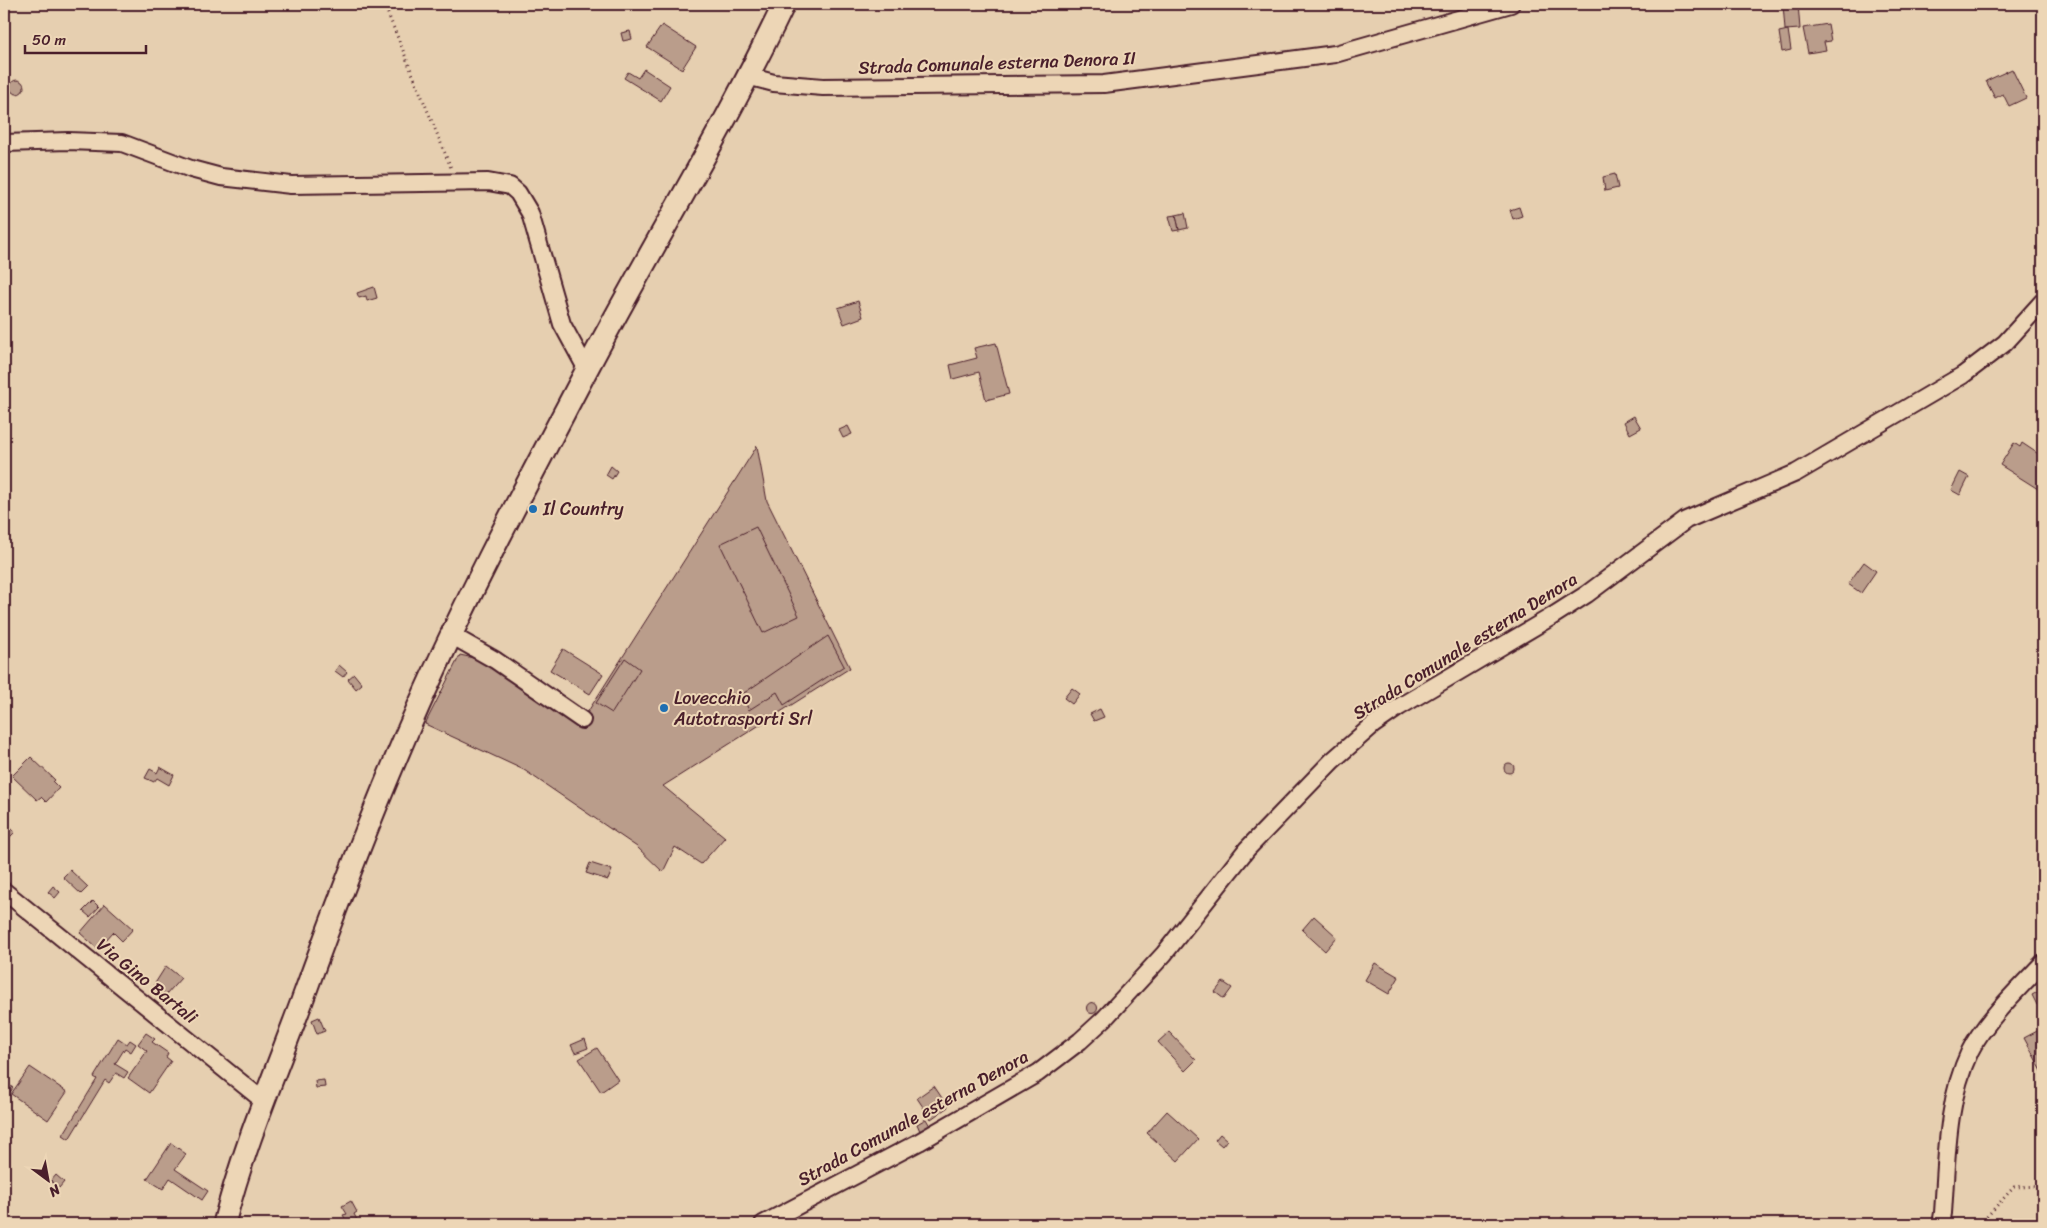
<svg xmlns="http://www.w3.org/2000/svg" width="2047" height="1228" font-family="Sriracha,sans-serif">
<rect width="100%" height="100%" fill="#e6cfb0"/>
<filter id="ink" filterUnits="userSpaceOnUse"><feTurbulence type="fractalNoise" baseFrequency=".02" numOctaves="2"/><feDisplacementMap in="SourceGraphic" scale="10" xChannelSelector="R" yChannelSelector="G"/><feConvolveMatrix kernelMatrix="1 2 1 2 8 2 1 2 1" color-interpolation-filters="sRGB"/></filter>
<g filter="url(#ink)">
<!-- building -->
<g fill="#ba9d8b" stroke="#4a1f2b">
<path d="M1783 4H1798L1800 29 1785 30Z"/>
<path d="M1828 24 1831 41 1824 42 1826 50 1808 53 1803 28Z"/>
<path d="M662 25 696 47 682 69 647 47Z"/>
<path d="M1788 30 1791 50 1782 52 1779 32Z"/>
<path d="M630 31 632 39 623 41 621 33Z"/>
<path d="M644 69 670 86 661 101 624 78 628 72 638 78Z"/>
<path d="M2012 69 2026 98 2009 106 2003 94 1995 98 1986 81Z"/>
<circle cx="17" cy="87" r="7"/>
<path d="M1615 174 1618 188 1605 191 1603 177Z"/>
<path d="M1519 207 1522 216 1513 219 1510 210Z"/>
<path d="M1185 213 1188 228 1179 230 1176 215Z"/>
<path d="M1176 215 1179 230 1173 231 1169 216Z"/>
<path d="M374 287 377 298 367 301 366 296 359 298 357 293Z"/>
<path d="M858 301 863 317 844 324 838 308Z"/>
<path d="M996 343 1009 394 986 400 979 372 953 379 950 365 977 358 974 348Z"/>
<path d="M1634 416 1641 428 1630 434 1624 422Z"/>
<path d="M848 426 852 434 843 438 839 430Z"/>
<path d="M2014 443 2020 447 2022 443 2043 457V489L2040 487 2038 489 2000 465Z"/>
<path d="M757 446 767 501 850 668 663 786 725 837 701 864 675 847 663 872 637 847 524 770 425 724 460 655 487 661 580 724Z"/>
<path d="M611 466 617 471 612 479 606 475Z"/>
<path d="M1960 472 1969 477 1960 495 1951 490Z"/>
<path d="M756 527 799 616 763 633 720 544Z"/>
<path d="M1864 562 1876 571 1861 593 1848 584Z"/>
<path d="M828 636 844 666 784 705 777 692 749 710 741 695Z"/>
<path d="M563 649 603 674 590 694 550 670Z"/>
<path d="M625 658 640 669 612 713 596 703Z"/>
<path d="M339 665 347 672 343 677 335 671Z"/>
<path d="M354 674 362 684 356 689 348 679Z"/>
<path d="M1072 688 1080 694 1072 704 1064 698Z"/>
<path d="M1100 709 1104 717 1094 721 1090 714Z"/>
<path d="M31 757 55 780 53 782 59 788 46 802 41 797 37 800 12 776Z"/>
<circle cx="1509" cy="768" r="5"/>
<path d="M160 767 174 775 169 785 157 778 154 782 145 778 150 769 157 773Z"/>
<path d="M4 822 15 832 4 843Z"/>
<path d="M590 863 612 870 608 880 586 873Z"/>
<path d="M70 870 88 887 81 894 63 877Z"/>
<path d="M53 886 60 892 55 898 48 892Z"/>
<path d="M93 901 99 907 90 917 83 911Z"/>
<path d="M105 904 133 929 122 941 113 932 98 949 80 933Z"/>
<path d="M1314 916 1337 937 1325 951 1302 930Z"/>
<path d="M1375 963 1399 977 1389 994 1365 980Z"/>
<path d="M166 966 181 978 166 995 154 985Z"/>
<path d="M1223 982 1232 988 1224 999 1215 992Z"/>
<path d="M2043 989V1003L2037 1005 2032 995Z"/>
<circle cx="1092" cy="1008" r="5.5"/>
<path d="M319 1017 325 1031 317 1034 312 1020Z"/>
<path d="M2043 1028V1073L2024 1038Z"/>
<path d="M1169 1032 1196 1060 1185 1071 1158 1042Z"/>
<path d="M146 1033 155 1039 152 1042 168 1053 166 1057 171 1061 149 1093 128 1078 147 1051 138 1044Z"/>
<path d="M118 1038 127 1044 130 1040 136 1044 131 1052 125 1048 115 1064 128 1072 124 1078 116 1073 109 1083 105 1080 69 1139 63 1135 97 1079 94 1077Z"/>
<path d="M585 1039 588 1048 575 1053 571 1045Z"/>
<path d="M597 1048 618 1080 601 1092 579 1059Z"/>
<path d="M30 1067 67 1092 48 1120 11 1094Z"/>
<path d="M324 1080 325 1087 316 1088 315 1081Z"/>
<path d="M4 1081 13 1088 8 1095 4 1092Z"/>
<path d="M934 1086 948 1107 931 1119 917 1098Z"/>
<path d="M1167 1111 1198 1139 1178 1161 1147 1133Z"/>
<path d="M926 1119 930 1126 920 1131 917 1124Z"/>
<path d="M1220 1134 1227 1140 1222 1146 1215 1140Z"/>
<path d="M171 1143 186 1154 175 1169 208 1191 202 1200 170 1178 163 1189 147 1179Z"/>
<path d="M56 1175 64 1182 59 1188 51 1181Z"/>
<path d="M351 1201 357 1212 354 1214 359 1224H348L343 1215 347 1214 342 1206Z"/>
<path d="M1563 1216 1573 1224H1557Z"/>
</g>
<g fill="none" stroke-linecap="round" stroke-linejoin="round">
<!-- minor casing -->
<g stroke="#4a1f2b" stroke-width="20">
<g id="minor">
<path d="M747 76 774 83 823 87 1104 84 1335 54 1511 4"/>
<path d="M4 143 68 141 122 143 191 169 221 177 291 185 488 182 510 186 518 193 530 213 562 324 587 370"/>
<path d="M451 635 495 660 582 720"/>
<path d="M4 891 265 1102"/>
<path d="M763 1224 919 1142 1038 1073 1080 1041 1104 1019 1164 954 1247 849 1332 761 1373 725 1399 707 1551 617 1587 594 1686 520 1796 473 1963 375 2005 343 2043 301"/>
<path d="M1941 1224 1943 1213C1947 1158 1946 1102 1970 1051 1984 1022 2021 986 2043 963"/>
</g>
</g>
<!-- tertiary casing -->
<g stroke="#4a1f2b" stroke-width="25">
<path id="tertiary" d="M224 1224C243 1148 275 1074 302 1001 338 901 376 802 419 705 469 592 528 482 585 373 650 249 724 130 784 4"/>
</g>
<!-- path -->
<g stroke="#4a1f2b" stroke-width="3" stroke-dasharray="1 4" stroke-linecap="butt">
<path d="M384 4 451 168"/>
<path d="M1980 1224 2014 1187 2043 1186"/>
</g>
<!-- minor -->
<use href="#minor" stroke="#edd6b6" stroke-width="16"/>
<!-- tertiary -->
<use href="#tertiary" stroke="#edd6b6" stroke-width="21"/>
</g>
</g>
<!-- markers -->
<g fill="#1f6fb2" stroke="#edd6b6" stroke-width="2">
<circle cx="533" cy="509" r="5"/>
<circle cx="664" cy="708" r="5"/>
</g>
<g text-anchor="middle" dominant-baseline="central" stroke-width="4" stroke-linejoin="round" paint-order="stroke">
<!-- street labels -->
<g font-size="18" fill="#4a1f2b" stroke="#edd6b6">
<text transform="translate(997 63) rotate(-2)">Strada Comunale esterna Denora II</text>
<text transform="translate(1465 646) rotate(-32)">Strada Comunale esterna Denora</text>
<text transform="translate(147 981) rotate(39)">Via Gino Bartali</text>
<text transform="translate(913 1118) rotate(-29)">Strada Comunale esterna Denora</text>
</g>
<!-- poi labels -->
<g font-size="18" fill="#4a1f2b" stroke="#edd6b6" text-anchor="start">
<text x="543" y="509">Il Country</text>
<text x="674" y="698">Lovecchio<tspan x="674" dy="21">Autotrasporti Srl</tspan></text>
</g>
</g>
<!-- margin -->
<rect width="2047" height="1228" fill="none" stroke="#edd6b6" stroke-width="20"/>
<rect x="10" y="10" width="2027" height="1208" fill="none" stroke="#4a1f2b" stroke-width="2" filter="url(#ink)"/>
<!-- north arrow -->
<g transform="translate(48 1180) rotate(148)" stroke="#edd6b6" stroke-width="4" paint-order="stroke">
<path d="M0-4L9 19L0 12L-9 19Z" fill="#4a1f2b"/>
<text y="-8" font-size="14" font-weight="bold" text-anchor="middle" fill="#4a1f2b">N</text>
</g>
<!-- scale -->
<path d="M25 45v8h121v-8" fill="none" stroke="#4a1f2b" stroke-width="2.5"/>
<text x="32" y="45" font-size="15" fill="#4a1f2b" stroke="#edd6b6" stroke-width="4" paint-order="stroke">50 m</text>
</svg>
